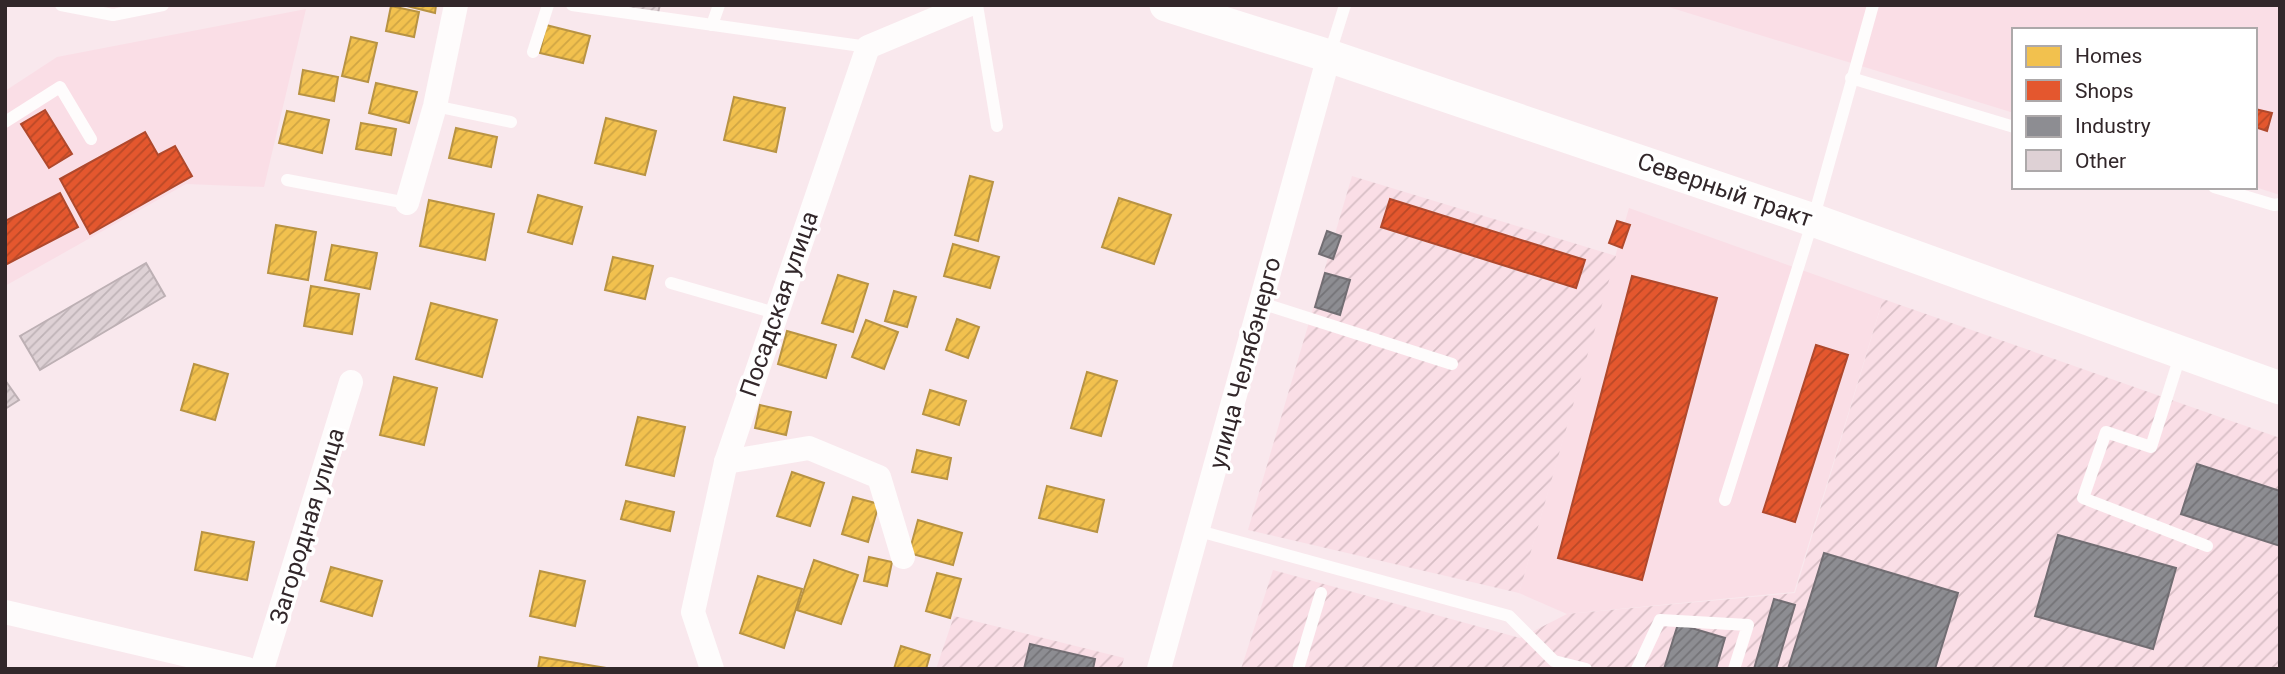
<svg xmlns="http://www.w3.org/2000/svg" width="2285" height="674" font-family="Roboto,sans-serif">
<defs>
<pattern id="industrial-furrows" width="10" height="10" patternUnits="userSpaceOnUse" patternTransform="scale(1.75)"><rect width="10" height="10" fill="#fadee6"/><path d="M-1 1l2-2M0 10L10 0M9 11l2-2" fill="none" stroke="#d7bec5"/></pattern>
<pattern id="homes-hatch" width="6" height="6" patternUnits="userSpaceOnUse" patternTransform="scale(1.75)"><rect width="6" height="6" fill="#f2c14e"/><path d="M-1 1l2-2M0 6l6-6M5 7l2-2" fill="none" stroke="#d0a644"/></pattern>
<pattern id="shops-hatch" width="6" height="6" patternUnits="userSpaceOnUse" patternTransform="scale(1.75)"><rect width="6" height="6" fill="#e4572e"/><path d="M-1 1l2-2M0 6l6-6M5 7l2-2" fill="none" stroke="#b94827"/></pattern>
<pattern id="industry-hatch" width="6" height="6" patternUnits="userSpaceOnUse" patternTransform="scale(1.75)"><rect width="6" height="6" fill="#8d8d92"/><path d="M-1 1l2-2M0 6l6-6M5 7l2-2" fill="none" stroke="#747377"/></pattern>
<pattern id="building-hatch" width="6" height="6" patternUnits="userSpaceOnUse" patternTransform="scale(1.75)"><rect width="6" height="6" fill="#ded1d5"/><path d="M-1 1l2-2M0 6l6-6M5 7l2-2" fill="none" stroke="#bfb3b7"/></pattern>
</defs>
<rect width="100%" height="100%" fill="#f9e8ed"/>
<!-- built -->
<g fill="#fadee6">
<path d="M1662 5H2280V195L2255 187V30H2014V113Z"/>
<path d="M306 9 264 187 186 184 5 286V91L57 57Z"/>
<path d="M1629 208 1883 299 1794 592 1567 614 1519 593Z"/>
</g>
<!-- industrial -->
<g fill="url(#industrial-furrows)">
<path d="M1352 176 1616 256 1519 593 1248 530Z"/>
<path d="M1883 299 2280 438V669H1241L1273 570 1520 638 1567 614 1795 593Z"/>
<path d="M954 616 1124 658 1121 669H936Z"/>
</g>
<!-- homes -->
<g fill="url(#homes-hatch)" stroke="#b89343" stroke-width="2">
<path d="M403 5H436L435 13Z"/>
<path d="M391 6 419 12 414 37 386 31Z"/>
<path d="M546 25 590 36 583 63 540 53Z"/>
<path d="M351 37 377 43 368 82 342 76Z"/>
<path d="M303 70 338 77 334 101 299 94Z"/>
<path d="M376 83 417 92 409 123 369 113Z"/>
<path d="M734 97 785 108 776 152 724 140Z"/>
<path d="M287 111 329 120 322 153 279 143Z"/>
<path d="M606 118 656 131 645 175 595 163Z"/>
<path d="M361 123 396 129 391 155 356 149Z"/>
<path d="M456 128 497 137 491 167 449 158Z"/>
<path d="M970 176 993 182 978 241 955 235Z"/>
<path d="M538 195 582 207 572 244 528 232Z"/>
<path d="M1119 198 1171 215 1154 264 1102 247Z"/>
<path d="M429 200 494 214 485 260 420 246Z"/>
<path d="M276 225 316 232 308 280 268 273Z"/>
<path d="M953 244 999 257 990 288 944 276Z"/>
<path d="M332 245 377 253 370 289 325 280Z"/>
<path d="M613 257 653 266 645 299 605 290Z"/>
<path d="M838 275 868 284 853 332 822 323Z"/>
<path d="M311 286 359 294 352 334 304 326Z"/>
<path d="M894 291 916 297 907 327 885 321Z"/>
<path d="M431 303 497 320 482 377 416 359Z"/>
<path d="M957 319 979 327 968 358 946 350Z"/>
<path d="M866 320 898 332 884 369 852 357Z"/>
<path d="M787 331 836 345 826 378 778 364Z"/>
<path d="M194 364 228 374 215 420 181 410Z"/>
<path d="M1087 372 1117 381 1101 436 1071 428Z"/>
<path d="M394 377 437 388 424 445 380 435Z"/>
<path d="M930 390 966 401 959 425 923 414Z"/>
<path d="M760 405 791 412 786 435 755 428Z"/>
<path d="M638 417 685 427 674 476 626 465Z"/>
<path d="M917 450 951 458 947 479 912 472Z"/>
<path d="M792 472 824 483 810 526 777 516Z"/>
<path d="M1047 486 1104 500 1097 532 1039 518Z"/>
<path d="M853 497 879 504 868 542 842 534Z"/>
<path d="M626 501 674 512 670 531 621 519Z"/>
<path d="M918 520 962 533 953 565 909 553Z"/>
<path d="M202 532 254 542 247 580 195 570Z"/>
<path d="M869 557 892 562 887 586 864 581Z"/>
<path d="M814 560 858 575 841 624 797 610Z"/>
<path d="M331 567 382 581 372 616 321 601Z"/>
<path d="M540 571 585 581 575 626 530 616Z"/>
<path d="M937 573 961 579 950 618 926 611Z"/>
<path d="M758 576 802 589 784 648 740 633Z"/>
<path d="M901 646 930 655 926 669H894Z"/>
<path d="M540 657 607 668V669H538Z"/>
</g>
<!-- shops -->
<g fill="url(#shops-hatch)" stroke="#af492d" stroke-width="2">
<path d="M2255 109 2272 113 2267 131 2255 127Z"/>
<path d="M45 110 72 154 49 168 21 124Z"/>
<path d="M145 132 158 155 175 146 192 176 90 234 60 179Z"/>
<path d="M60 193 78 227 5 265V221Z"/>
<path d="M1390 199 1585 260 1576 288 1381 227Z"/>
<path d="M1617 221 1630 225 1622 248 1609 243Z"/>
<path d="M1632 276 1717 298 1642 580 1558 558Z"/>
<path d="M1816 345 1848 355 1795 522 1763 512Z"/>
</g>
<!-- industry -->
<g fill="url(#industry-hatch)" stroke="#726e73" stroke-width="2">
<path d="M1327 231 1341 236 1333 259 1319 254Z"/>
<path d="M1325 273 1350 280 1340 315 1315 307Z"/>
<path d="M2197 464 2280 491V546L2181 514Z"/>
<path d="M2058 535 2176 568 2153 649 2035 616Z"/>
<path d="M1824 553 1958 593 1935 669H1788Z"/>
<path d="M1774 599 1795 605 1776 669H1754Z"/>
<path d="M1678 624 1725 638 1716 669H1664Z"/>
<path d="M1030 644 1095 659 1093 669H1024Z"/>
</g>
<!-- building -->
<g fill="url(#building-hatch)" stroke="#bdb0b4" stroke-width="2">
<path d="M623 5H660L657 16 623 8Z"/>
<path d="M146 263 165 296 40 370 20 336Z"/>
<path d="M5 380 19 400 5 409Z"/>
</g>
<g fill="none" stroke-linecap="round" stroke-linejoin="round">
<!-- service -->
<g stroke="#fefcfc" stroke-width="12">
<path d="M61 5 113 15 163 5"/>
<path d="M572 5 868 47"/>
<path d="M977 5 997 126"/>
<path d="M712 25 719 5"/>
<path d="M533 52 548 5"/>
<path d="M1329 56 1345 5"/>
<path d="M1851 78 2014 127"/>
<path d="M435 106 511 122"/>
<path d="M5 122 60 87 91 139"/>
<path d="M287 180 407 203"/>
<path d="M2214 187 2274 205 2280 204"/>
<path d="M671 283 775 313"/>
<path d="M1261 303 1452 364"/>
<path d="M2181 353 2151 447 2106 432 2083 498 2207 546"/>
<path d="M1725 500 1813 220 1873 5"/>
<path d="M1199 531 1509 616 1554 661 1586 669"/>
<path d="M1298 669 1321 593"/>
<path d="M1637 669 1660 620 1748 625 1734 669"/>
</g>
<!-- minor -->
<g stroke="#fefcfc" stroke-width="24">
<path d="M407 203 435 106 456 5"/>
<path d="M726 462 809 448 879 477 903 557"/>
<path d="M5 612 247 669"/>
<path d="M262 669 351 382"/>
<path d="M712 669 693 612 726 462 868 47 968 5"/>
<path d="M1159 669 1329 56"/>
</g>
<!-- secondary -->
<path stroke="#fefcfc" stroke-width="33" d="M1166 5 1329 56 1813 220 2280 388"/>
</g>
<g text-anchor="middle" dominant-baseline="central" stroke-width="7" stroke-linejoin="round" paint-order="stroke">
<!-- street labels -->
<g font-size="24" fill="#32272a" stroke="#fff">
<text transform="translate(1725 190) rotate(19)">Северный тракт</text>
<text transform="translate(779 304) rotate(-71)">Посадская улица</text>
<text transform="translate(1245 363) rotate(-75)">улица Челябэнерго</text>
<text transform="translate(307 526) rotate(-73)">Загородная улица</text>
</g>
</g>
<!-- border -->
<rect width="2285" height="674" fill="none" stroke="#32272a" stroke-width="14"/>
<!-- legend -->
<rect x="2012" y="28" width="245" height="161" fill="#ffffff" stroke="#ada9aa" stroke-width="2"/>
<rect x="2026" y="46" width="35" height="21" fill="#f2c14e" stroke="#ada9aa" stroke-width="2"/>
<text x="2075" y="63" font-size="21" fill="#32272a">Homes</text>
<rect x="2026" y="80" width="35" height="21" fill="#e4572e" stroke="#ada9aa" stroke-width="2"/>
<text x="2075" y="98" font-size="21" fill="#32272a">Shops</text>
<rect x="2026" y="116" width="35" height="21" fill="#8d8d92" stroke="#ada9aa" stroke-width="2"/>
<text x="2075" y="133" font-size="21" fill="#32272a">Industry</text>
<rect x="2026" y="150" width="35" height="21" fill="#ded1d5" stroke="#ada9aa" stroke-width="2"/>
<text x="2075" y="168" font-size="21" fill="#32272a">Other</text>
</svg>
